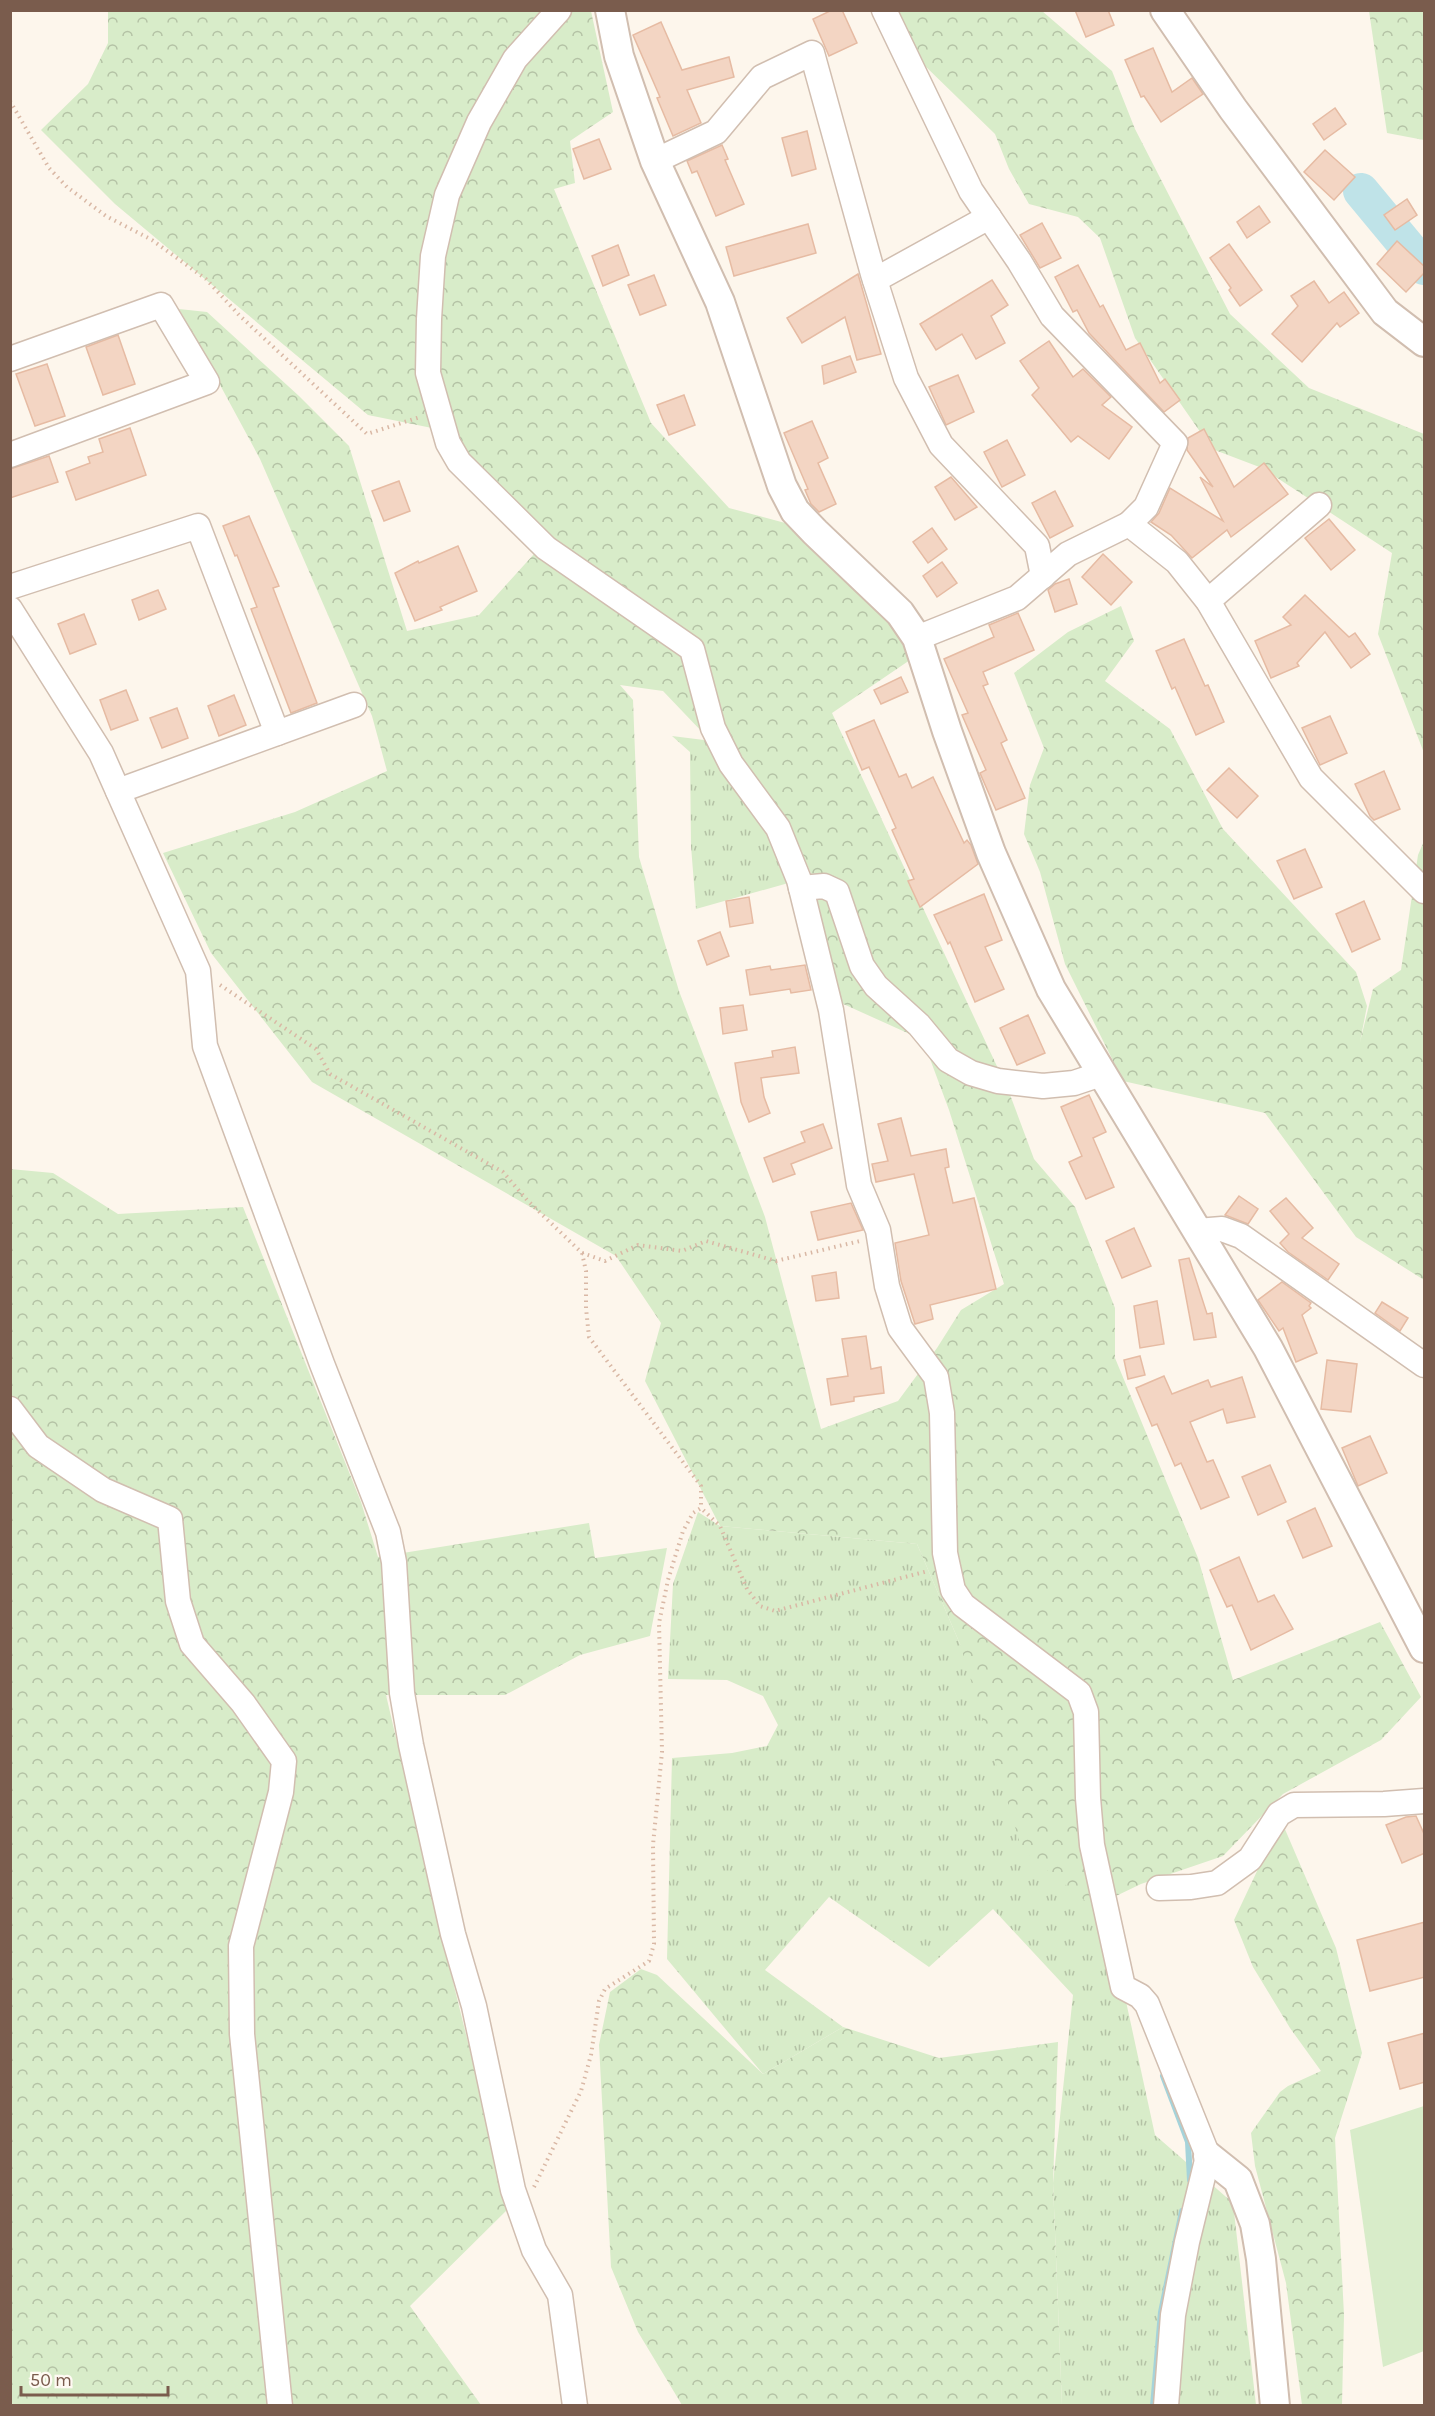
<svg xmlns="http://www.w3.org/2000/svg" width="1435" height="2416" font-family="Karla,sans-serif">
<defs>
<pattern id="grass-tufts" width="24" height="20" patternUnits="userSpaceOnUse" patternTransform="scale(1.5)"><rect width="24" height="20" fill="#d8ecc9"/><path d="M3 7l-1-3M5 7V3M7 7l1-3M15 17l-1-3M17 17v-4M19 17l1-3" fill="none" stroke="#b4c2a5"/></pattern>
<pattern id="forest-crowns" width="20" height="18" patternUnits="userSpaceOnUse" patternTransform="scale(1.5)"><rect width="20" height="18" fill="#d8ecc9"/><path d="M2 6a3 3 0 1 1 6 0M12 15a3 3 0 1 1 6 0" fill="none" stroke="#b4c2a5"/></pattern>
</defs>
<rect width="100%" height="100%" fill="#fdf6ec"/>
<!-- grass -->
<g fill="url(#grass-tufts)">
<path d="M672 736 720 742 799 880 696 909 691 846 690 752Z"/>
<path d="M698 1512 720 1526 917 1544 960 1644 1104 1900 1155 2135 1233 2203 1256 2405H1062L1053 2183 1073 1995 993 1909 929 1967 829 1897 765 1970 843 2027 763 2074 667 1959 672 1758 732 1753 767 1746 778 1725 763 1696 727 1680 668 1679 673 1584Z"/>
</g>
<!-- forest -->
<g fill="url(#forest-crowns)" fill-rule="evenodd">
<path d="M108 11H591L613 112 570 141 575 183 554 189 651 423 729 508 800 527 886 611 910 660 832 713 1009 1092 1034 1159 1075 1207 1115 1308V1358L1198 1558 1233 1680 1380 1622 1421 1697 1381 1740 1283 1794 1223 1856 1141 1884 1093 1907 1022 1850 960 1644 917 1544 720 1526 645 1381 661 1323 616 1256 312 1082 211 953 163 853 295 812 387 771 372 716 260 459 179 309 207 312 299 396 349 446 407 631 479 615 534 554 447 467 432 428 368 415 115 204 41 130 88 84 108 43ZM620 685 663 691 789 823 812 876 841 1003 923 1040 949 1110 1004 1284 961 1310 937 1348 898 1401 821 1429 765 1217 679 991 639 857 633 700Z"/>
<path d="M895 11H1042L1112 71 1135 129 1230 314 1309 388 1424 434V753L1378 634 1392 553 1262 468 1212 449 1135 338 1100 238 1078 217 1029 204 1009 169 995 134 922 63Z"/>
<path d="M1369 11H1424V140L1387 133Z"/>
<path d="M1121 606 1134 641 1105 681 1170 729 1223 829 1356 972 1367 1006 1360 1042 1373 989 1401 970 1418 855 1424 841V1280L1356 1237 1265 1113 1123 1081 1065 964 1040 872 1024 834 1030 785 1044 748 1014 673 1068 632Z"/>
<path d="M10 1169 53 1173 118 1214 243 1207 361 1502 378 1557 589 1523 595 1558 667 1548 650 1636 580 1655 505 1695H386L455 1990 509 2208 410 2306 481 2405H11Z"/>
<path d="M1281 1820 1336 1948 1362 2053 1335 2138 1344 2315 1342 2405H1302L1286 2283 1255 2166 1251 2133 1280 2092 1288 2086 1321 2071 1290 2028 1253 1967 1234 1920Z"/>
<path d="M641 1969 657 1975 763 2074 843 2027 939 2058 1058 2042 1053 2183 1062 2405H682L638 2332 611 2267 599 2045 610 1992Z"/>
</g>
<!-- green -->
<path fill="#d8ecc9" d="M1424 2106V2351L1383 2367 1350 2130Z"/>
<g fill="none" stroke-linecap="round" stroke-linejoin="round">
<!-- stream -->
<g stroke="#a5d3da" stroke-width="6">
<path d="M1163 2076 1188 2142 1190 2180"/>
<path d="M1153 2406 1161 2312 1182 2211"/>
</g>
<!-- river -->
<path stroke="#bfe3e8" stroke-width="36" d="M1361 191 1424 267"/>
</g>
<!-- building -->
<g fill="#f3d5c3" stroke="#e6bba3" stroke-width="1.5">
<path d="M832 10H842L857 43 829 56 813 19Z"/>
<path d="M1075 10H1108L1114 25 1086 37Z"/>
<path d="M661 22 682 70 729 57 734 77 687 90 701 123 673 136 657 98 660 97 633 35Z"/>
<path d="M1153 48 1172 92 1192 78 1203 94 1161 122 1144 96 1141 97 1125 60Z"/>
<path d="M1335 108 1346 124 1324 140 1313 124Z"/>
<path d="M807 131 816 169 792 176 782 138Z"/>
<path d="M599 139 611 169 584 179 573 149Z"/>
<path d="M722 145 728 159 725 160 744 204 716 216 697 171 692 173 687 161Z"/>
<path d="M1325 150 1355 177 1334 200 1304 172Z"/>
<path d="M1407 199 1417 215 1395 230 1384 215Z"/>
<path d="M1259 206 1270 222 1247 238 1237 222Z"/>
<path d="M1042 223 1061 258 1040 268 1020 235Z"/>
<path d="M808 224 816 253 734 276 726 247Z"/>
<path d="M1397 241 1425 267V272L1406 292 1377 264Z"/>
<path d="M1229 244 1262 290 1240 306 1229 290 1231 288 1210 258Z"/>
<path d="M618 245 629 275 603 286 592 256Z"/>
<path d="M1078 265 1100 307 1103 305 1126 350 1140 343 1160 383 1165 379 1180 400 1164 412 1089 333 1077 310 1073 312 1055 277Z"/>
<path d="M858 274 881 354 857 360 845 317 802 343 787 318Z"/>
<path d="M654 275 666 305 640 315 628 285Z"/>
<path d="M992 280 1008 305 991 316 1005 343 976 359 962 334 936 350 920 324Z"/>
<path d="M1314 281 1329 303 1344 292 1359 313 1340 327 1337 323 1302 362 1272 334 1298 306 1291 296Z"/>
<path d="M118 335 135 384 103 395 86 347Z"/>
<path d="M1049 341 1073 377 1083 369 1111 397 1102 405 1132 427 1109 459 1078 436 1071 442 1032 395 1039 388 1020 361Z"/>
<path d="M850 356 856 372 824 384 822 366Z"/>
<path d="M47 364 65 416 35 426 16 374Z"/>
<path d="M958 375 974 412 946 425 929 387Z"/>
<path d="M684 395 695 425 669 435 657 405Z"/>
<path d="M812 421 828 458 818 463 836 504 819 512 811 504 805 490 808 489 784 433Z"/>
<path d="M130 428 146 475 76 500 66 472 90 463 88 457 103 452 99 439Z"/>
<path d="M1204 429 1234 487 1264 463 1288 494 1231 537 1227 530 1192 558 1171 535 1151 522 1159 513 1170 488 1223 521 1200 477 1213 487 1187 450 1188 438Z"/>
<path d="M1007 440 1025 475 1002 487 984 452Z"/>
<path d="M49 456 58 482 10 498V469Z"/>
<path d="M951 477 977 507 955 520 935 487Z"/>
<path d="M399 481 410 511 384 521 372 491Z"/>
<path d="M1055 491 1073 526 1050 538 1032 503Z"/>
<path d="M249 516 279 586 273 588 317 703 291 713 251 609 257 607 237 555 235 556 223 526Z"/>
<path d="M1329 519 1355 550 1331 570 1305 538Z"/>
<path d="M932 528 947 549 928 563 913 542Z"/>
<path d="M458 546 477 591 440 607 442 610 415 621 395 573 418 561 419 563Z"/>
<path d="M1103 554 1132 582 1111 605 1082 577Z"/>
<path d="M942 562 957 583 937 597 923 576Z"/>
<path d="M1069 579 1077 604 1055 612 1048 590 1055 584Z"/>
<path d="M158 590 166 609 139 620 132 600Z"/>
<path d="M1305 595 1349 637 1355 633 1370 654 1351 668 1325 632 1297 663 1299 666 1271 678 1255 641 1291 625 1283 617Z"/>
<path d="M1018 613 1034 650 983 672 988 684 983 686 1007 740 1001 743 1025 798 996 810 980 773 986 770 962 715 968 713 944 659 994 637 989 625Z"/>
<path d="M84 614 96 644 70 654 58 624Z"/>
<path d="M1184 639 1205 686 1208 685 1224 722 1196 735 1175 687 1172 689 1156 651Z"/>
<path d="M901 677 908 692 881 704 874 690Z"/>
<path d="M126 690 138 720 111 730 100 700Z"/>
<path d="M234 695 246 725 219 736 208 706Z"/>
<path d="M177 708 188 738 162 748 150 718Z"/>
<path d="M1330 716 1347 753 1320 765 1302 728Z"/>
<path d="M874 720 899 777 906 774 912 788 933 777 964 843 967 840 971 845 978 864 920 907 908 881 914 879 892 830 896 828 869 767 862 770 846 732Z"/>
<path d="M1229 768 1258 796 1237 818 1207 790Z"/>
<path d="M1384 771 1400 809 1374 820 1370 816 1355 784Z"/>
<path d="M1305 849 1322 887 1294 899 1277 861Z"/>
<path d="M984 894 1002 940 985 947 1004 989 975 1002 950 942 948 944 934 915Z"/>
<path d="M749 897 753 923 730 927 726 901Z"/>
<path d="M1364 901 1380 939 1352 952 1336 914Z"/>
<path d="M720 932 729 956 707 965 698 941Z"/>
<path d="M805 965 811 990 791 993 790 989 750 995 746 970 770 966 771 970Z"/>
<path d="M743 1005 747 1030 723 1034 720 1008Z"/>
<path d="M1028 1015 1045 1053 1017 1065 1000 1028Z"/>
<path d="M795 1047 799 1073 761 1078 764 1097 770 1113 749 1122 741 1102 735 1063 773 1057 772 1051Z"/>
<path d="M1089 1095 1106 1132 1093 1138 1114 1187 1086 1199 1069 1162 1082 1156 1061 1107Z"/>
<path d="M901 1118 911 1156 946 1149 949 1167 945 1168 953 1203 974 1198 996 1289 930 1305 933 1319 915 1324 901 1281 895 1243 929 1235 914 1174 876 1182 872 1164 888 1161 878 1124Z"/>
<path d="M823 1124 832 1148 791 1164 795 1174 773 1182 764 1158 805 1142 801 1132Z"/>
<path d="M1239 1196 1258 1209 1248 1224 1225 1215Z"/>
<path d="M1286 1198 1313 1228 1302 1238 1339 1264 1328 1280 1288 1252 1280 1243 1289 1234 1270 1211Z"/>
<path d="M851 1203 863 1230 818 1240 811 1212Z"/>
<path d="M1134 1228 1151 1266 1122 1278 1106 1241Z"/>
<path d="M1189 1258 1207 1314 1212 1313 1216 1337 1194 1340 1179 1260Z"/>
<path d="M836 1272 839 1298 816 1301 812 1276Z"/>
<path d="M1282 1282 1311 1303 1309 1306 1311 1308 1302 1315 1317 1353 1296 1362 1283 1328 1279 1331 1258 1300Z"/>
<path d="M1157 1301 1164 1344 1140 1348 1134 1306Z"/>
<path d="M1382 1302 1408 1318 1400 1331 1375 1313Z"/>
<path d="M866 1336 871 1369 881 1367 884 1393 854 1397V1401L831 1405 827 1379 848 1376 842 1339Z"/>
<path d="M1140 1356 1145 1375 1128 1379 1124 1360Z"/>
<path d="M1327 1360 1357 1364 1351 1412 1321 1409Z"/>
<path d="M1164 1376 1172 1394 1208 1380 1211 1387 1242 1377 1255 1417 1227 1423 1223 1409 1190 1422 1207 1462 1213 1460 1229 1497 1201 1509 1181 1463 1175 1466 1157 1424 1152 1426 1136 1388Z"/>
<path d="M1370 1436 1387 1473 1358 1486 1342 1448Z"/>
<path d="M1270 1465 1286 1502 1258 1515 1242 1477Z"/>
<path d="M1315 1508 1332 1546 1303 1558 1287 1521Z"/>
<path d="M1239 1557 1258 1602 1274 1595 1293 1629 1251 1650 1232 1605 1227 1607 1210 1570Z"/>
<path d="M1416 1816 1425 1836V1853L1402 1863 1386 1825 1406 1817Z"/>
<path d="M1425 1922V1977L1370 1991 1357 1940Z"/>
<path d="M1425 2033V2082L1400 2089 1388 2043Z"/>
</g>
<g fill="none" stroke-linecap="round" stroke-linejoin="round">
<!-- minor casing -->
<g stroke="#d1beb0" stroke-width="27">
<g id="minor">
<path d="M559 10 515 59 479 122 447 195 433 256 429 319 428 373 448 443 459 462 546 548 692 649 713 728 731 764 778 828 799 880 831 1010 859 1185 878 1230 887 1286 900 1328 936 1377 942 1413 945 1553 953 1590 963 1605 1079 1693 1086 1712 1088 1798 1092 1845 1123 1987 1140 1996 1147 2004 1208 2156 1187 2242 1173 2315 1166 2406"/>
<path d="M884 10 971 191 1019 261 1052 316 1175 443 1146 507 1129 524 1068 554 1017 598 917 638"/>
<path d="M655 161 716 132 762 77 812 53 873 274 906 378 941 445 1037 546 1043 576"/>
<path d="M875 280 989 217"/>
<path d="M10 359 161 305 207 382 10 455"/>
<path d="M1129 524 1177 562 1208 601 1311 778 1424 891"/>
<path d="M10 587 198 526 277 733"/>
<path d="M1208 601 1319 505"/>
<path d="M10 609 101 753 198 971 205 1046 322 1364 388 1532 394 1562 402 1693 411 1745 453 1934 474 2006 513 2190 534 2250 560 2295 575 2406"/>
<path d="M118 791 354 705"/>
<path d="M801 888 824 886 837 892 862 966 876 986 919 1025 948 1060 971 1073 998 1081 1043 1086 1074 1083 1101 1074"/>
<path d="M1197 1231 1222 1229 1241 1236 1424 1365"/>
<path d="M10 1409 38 1446 103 1490 170 1519 178 1601 192 1644 243 1703 284 1761 281 1792 241 1946 242 2034 280 2406"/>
<path d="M1159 1888 1191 1887 1217 1883 1250 1859 1279 1814 1294 1805 1384 1804 1424 1801"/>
</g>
</g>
<!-- tertiary casing -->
<g stroke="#d1beb0" stroke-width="32">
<g id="tertiary">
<path d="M610 10 619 56 655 161 720 302 782 486 795 511 815 532 900 613 917 638 947 731 991 853 1051 989 1268 1348 1424 1648"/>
<path d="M1165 10 1233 109 1385 312 1424 342"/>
<path d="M1208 2156 1238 2180 1255 2224 1261 2259 1275 2406"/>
</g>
</g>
<!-- path -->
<g stroke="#d9b8a5" stroke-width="4" stroke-dasharray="1.5 4.5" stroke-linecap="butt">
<path d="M10 101 49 168 67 187 106 216 152 240 206 279 239 315 367 434 420 417"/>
<path d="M220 985 316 1049 330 1074 503 1172 527 1200 582 1253 586 1271V1308L589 1337 701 1486V1508"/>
<path d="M582 1253 605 1261 638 1245 682 1251 706 1241 776 1261 860 1241"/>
<path d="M534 2187 581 2091 591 2055 599 2001 605 1989 649 1961 654 1944 653 1845 662 1752 659 1623 668 1580 683 1531 693 1513 701 1508 720 1526 747 1589 760 1606 775 1611 928 1571"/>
</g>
<!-- minor -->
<use href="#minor" stroke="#fff" stroke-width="24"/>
<!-- tertiary -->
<use href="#tertiary" stroke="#fff" stroke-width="28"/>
</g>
<!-- border -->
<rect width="1435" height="2416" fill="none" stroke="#7a5c4d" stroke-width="24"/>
<!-- scale -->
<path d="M21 2386v9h147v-9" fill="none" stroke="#7a5c4d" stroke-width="3"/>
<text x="30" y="2386" font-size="18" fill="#7a5c4d" stroke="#fffaf3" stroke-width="4.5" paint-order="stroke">50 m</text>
</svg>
